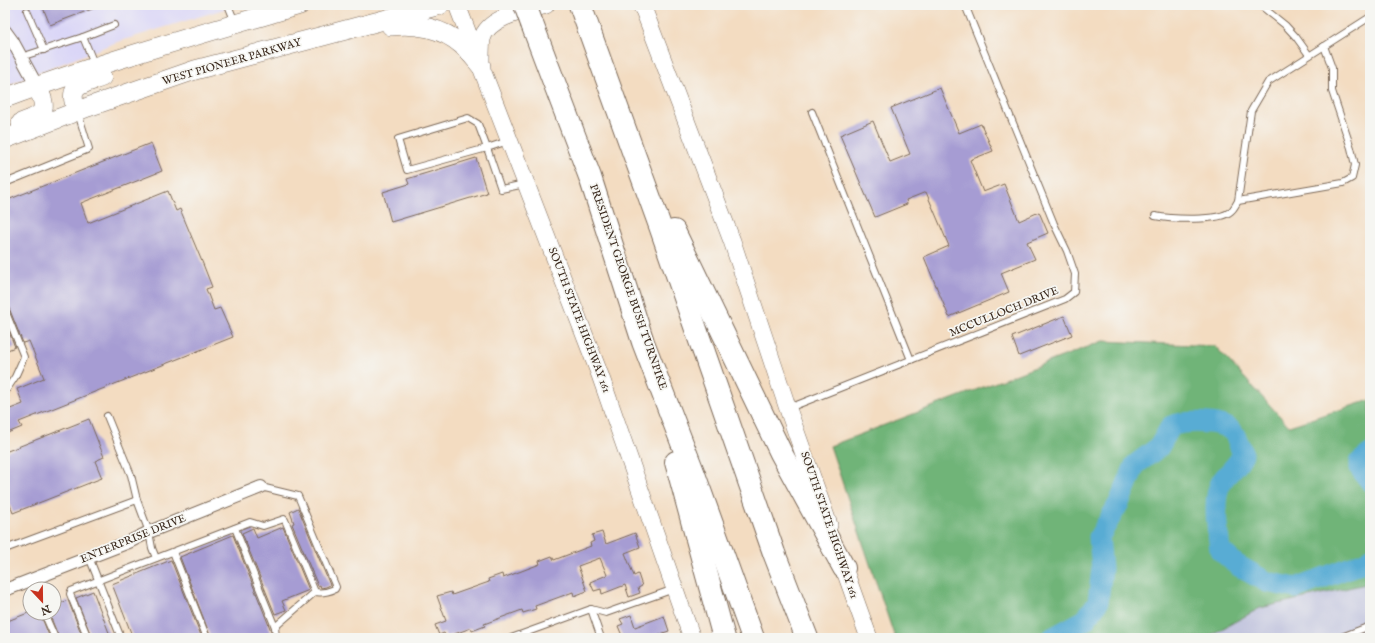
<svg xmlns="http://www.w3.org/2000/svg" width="1375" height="643" font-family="'IM FELL English',serif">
<rect width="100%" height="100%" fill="#f6f6f2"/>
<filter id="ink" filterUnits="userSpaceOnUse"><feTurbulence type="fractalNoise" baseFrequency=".025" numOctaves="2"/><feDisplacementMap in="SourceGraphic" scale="8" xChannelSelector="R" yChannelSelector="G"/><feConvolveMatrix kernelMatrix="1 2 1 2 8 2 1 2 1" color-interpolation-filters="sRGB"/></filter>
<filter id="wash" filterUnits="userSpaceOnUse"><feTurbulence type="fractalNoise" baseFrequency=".012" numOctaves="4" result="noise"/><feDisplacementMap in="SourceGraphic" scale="16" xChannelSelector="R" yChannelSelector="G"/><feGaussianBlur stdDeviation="0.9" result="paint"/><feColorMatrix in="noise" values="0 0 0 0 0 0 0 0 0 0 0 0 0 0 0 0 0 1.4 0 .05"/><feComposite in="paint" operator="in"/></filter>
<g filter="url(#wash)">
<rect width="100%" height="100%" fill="#f3dcc1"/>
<!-- built -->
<path fill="#dad6f7" d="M5 5H237L117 42 5 86Z"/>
<!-- industrial -->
<path fill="#c0c2dd" d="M1370 583V638H1205L1260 608Z"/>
<!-- forest -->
<path fill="#70b478" stroke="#566f4b" d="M1103 341 1215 346 1289 426 1370 400V583L1260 608 1205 638H895L830 446Z"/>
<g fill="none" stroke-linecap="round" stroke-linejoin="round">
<!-- river -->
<g stroke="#58acd4" stroke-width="21">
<path d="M1370 454 1360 462V468L1370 481"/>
<path d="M1052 638 1085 620 1098 602 1102 568 1099 537 1119 503 1135 465 1159 447 1171 426C1184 421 1221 420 1232 431 1236 434 1240 448 1243 454 1237 467 1230 470 1222 481 1211 498 1218 530 1220 550L1237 565 1267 582 1296 588 1367 561 1370 558"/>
</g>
</g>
<g id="blocks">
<!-- building -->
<g fill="#a69cd3">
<path d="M42 5H100V6L50 25Z"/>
<path d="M940 88 959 133 981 124 993 151 970 160 983 192 1004 184 1019 221 1039 212 1048 233 1027 242 1035 259 1001 273 1009 292 949 317 924 257 949 246 926 192 906 200 907 204 875 217 840 135 873 121 890 162 910 154 891 108Z"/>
<path d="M151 143 162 171 81 203 88 223 168 191 176 211 180 209 203 264 212 287 206 289 214 310 220 308 233 337 19 422 22 427 5 434V411L23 404 17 389 44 378 29 341 23 343 9 308 5 306V201Z"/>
<path d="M476 158 487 193 391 222 383 192 409 184 407 179Z"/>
<path d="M1064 316 1072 335 1019 356 1012 337Z"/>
<path d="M5 322 15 347 5 351Z"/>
<path d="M89 419 104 457 95 461 102 478 13 513 5 492V452Z"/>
<path d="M298 508 330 585 326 587 321 588 320 585 318 586 292 524 294 523 290 512Z"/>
<path d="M283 527 309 590 282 601 286 610 275 614 242 533 253 528 257 538Z"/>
<path d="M602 532 606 544 635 533 640 547 625 553 634 576 638 574 642 586 638 588 640 593 629 597 625 585 602 594 601 589 594 591 590 582 607 575 600 558 578 566 587 591 574 596 573 592 535 606 536 609 523 613 522 610 484 624 485 626 472 631 471 628 446 637 444 633 439 635 435 625 446 621 437 596 451 592 452 595 489 582 488 579 502 574 503 578 540 564 539 561 552 556 554 560 591 546 590 543 594 541 592 535Z"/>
<path d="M233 535 266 618 271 631V638H211L180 557Z"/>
<path d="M171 560 202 638H133L112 584Z"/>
<path d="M93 591 111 638H92L76 598Z"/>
<path d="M68 600 83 638H59L49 613H54V606Z"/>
<path d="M28 613H40L50 638H5V622Z"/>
<path d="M631 615 635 627 664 616 669 631 654 636V638H623L618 626 623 624 620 619Z"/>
</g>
</g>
</g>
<g filter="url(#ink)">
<use href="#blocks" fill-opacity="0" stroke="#7b6857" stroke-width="1"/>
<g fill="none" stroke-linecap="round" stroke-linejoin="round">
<!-- lane casing -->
<g stroke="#7b6857" stroke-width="8">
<g id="lane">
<path d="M228 5 235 22"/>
<path d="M1260 5 1285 25 1296 37 1309 55"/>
<path d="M27 11 44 50"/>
<path d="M83 37 114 25"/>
<path d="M21 57 83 37 95 66"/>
<path d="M812 112 911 360"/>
<path d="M468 118 478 124 487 148 407 170 398 139Z"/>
<path d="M508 141 487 148 501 189 525 184"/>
<path d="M5 183 89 149 78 113"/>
<path d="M1238 201 1343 183 1352 178 1355 165 1351 148 1332 91V68L1324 46"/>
<path d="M1155 216C1170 219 1219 222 1231 211 1234 209 1236 204 1238 201L1251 111 1268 82 1370 17"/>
<path d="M5 310 24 357 15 377 5 392"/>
<path d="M789 408 1065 299 1074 292 1075 274 1067 251 1054 224 965 5"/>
<path d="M107 416 131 475 137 500"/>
<path d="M261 487 298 496 336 587 335 589C328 592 321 593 315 592L275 627 276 638"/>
<path d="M235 528 275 627"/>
<path d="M5 549 137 500 149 532 152 548 156 558"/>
<path d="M173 552 207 638"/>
<path d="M89 557 121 638"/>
<path d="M591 609 606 613 674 589"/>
<path d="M44 613 55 638"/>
<path d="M88 638 70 594 71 591 250 522 263 526 284 519 285 520 315 592"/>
<path d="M511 638 591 609 601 638"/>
<path d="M1339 638 1370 626"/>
</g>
</g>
<!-- street casing -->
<g stroke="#7b6857" stroke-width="14">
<g id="street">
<path d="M5 31 13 42 37 86"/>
<path d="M5 590 129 542 149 532 261 487"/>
</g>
</g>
<!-- secondary casing -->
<g stroke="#7b6857" stroke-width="18">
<g id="secondary">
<path d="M457 5 600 375 692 638"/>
<path d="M642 5 732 241 788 409 829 525"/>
<path d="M481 61C481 54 481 45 482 39 488 16 528 10 546 5"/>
<path d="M840 557 869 638"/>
</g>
</g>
<!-- primary casing -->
<g stroke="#7b6857" stroke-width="20">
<g id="primary">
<path d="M643 7V5"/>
<path d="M391 26C416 23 443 28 462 45 469 51 475 59 481 66"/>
<path d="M5 98C102 62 201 34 300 5"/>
<path d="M77 111C66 85 81 85 102 77"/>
<path d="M21 123C46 114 48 110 37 86"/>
<path d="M5 139 88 107 195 70 440 5"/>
</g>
</g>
<!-- highway casing -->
<g stroke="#7b6857" stroke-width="24">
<g id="highway">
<path d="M580 5 660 226 774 553 807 638"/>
<path d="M532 24 590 177 643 342 694 474 753 638"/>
<path d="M674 231 781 453 844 568"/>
<path d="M676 462 724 638"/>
</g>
</g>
<!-- lane -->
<use href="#lane" stroke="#fff" stroke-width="6"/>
<!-- street -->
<use href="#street" stroke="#fff" stroke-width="12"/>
<!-- secondary -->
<use href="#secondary" stroke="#fff" stroke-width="17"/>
<!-- primary -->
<use href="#primary" stroke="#fff" stroke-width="19"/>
<!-- highway -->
<use href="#highway" stroke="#fff" stroke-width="22"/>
<!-- highway-bridge casing -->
<g stroke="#7b6857" stroke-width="24" stroke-linecap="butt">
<path id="highway-bridge" d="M525 5 532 24"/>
</g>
<!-- highway-bridge -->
<use href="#highway-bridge" stroke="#fff" stroke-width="22"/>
</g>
</g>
<g text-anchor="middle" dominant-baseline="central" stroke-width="3.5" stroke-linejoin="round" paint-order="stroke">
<!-- street labels -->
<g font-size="11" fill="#3b2a1e" stroke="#f6f6f2">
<text transform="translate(232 62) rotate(-16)">WEST PIONEER PARKWAY</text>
<text transform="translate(628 287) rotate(71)">PRESIDENT GEORGE BUSH TURNPIKE</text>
<text transform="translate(1004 312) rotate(-22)">MCCULLOCH DRIVE</text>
<text transform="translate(579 320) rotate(69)">SOUTH STATE HIGHWAY 161</text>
<text transform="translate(829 525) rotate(71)">SOUTH STATE HIGHWAY 161</text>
<text transform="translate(133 539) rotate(-22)">ENTERPRISE DRIVE</text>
</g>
</g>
<!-- margin -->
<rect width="1375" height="643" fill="none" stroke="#f6f6f2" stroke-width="20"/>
<!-- north arrow -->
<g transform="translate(42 601) rotate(158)"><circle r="19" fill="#f6f6f2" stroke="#aba49d"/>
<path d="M0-3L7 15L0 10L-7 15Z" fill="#c8321e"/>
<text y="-6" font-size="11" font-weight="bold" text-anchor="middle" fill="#3b2a1e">N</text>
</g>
</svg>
